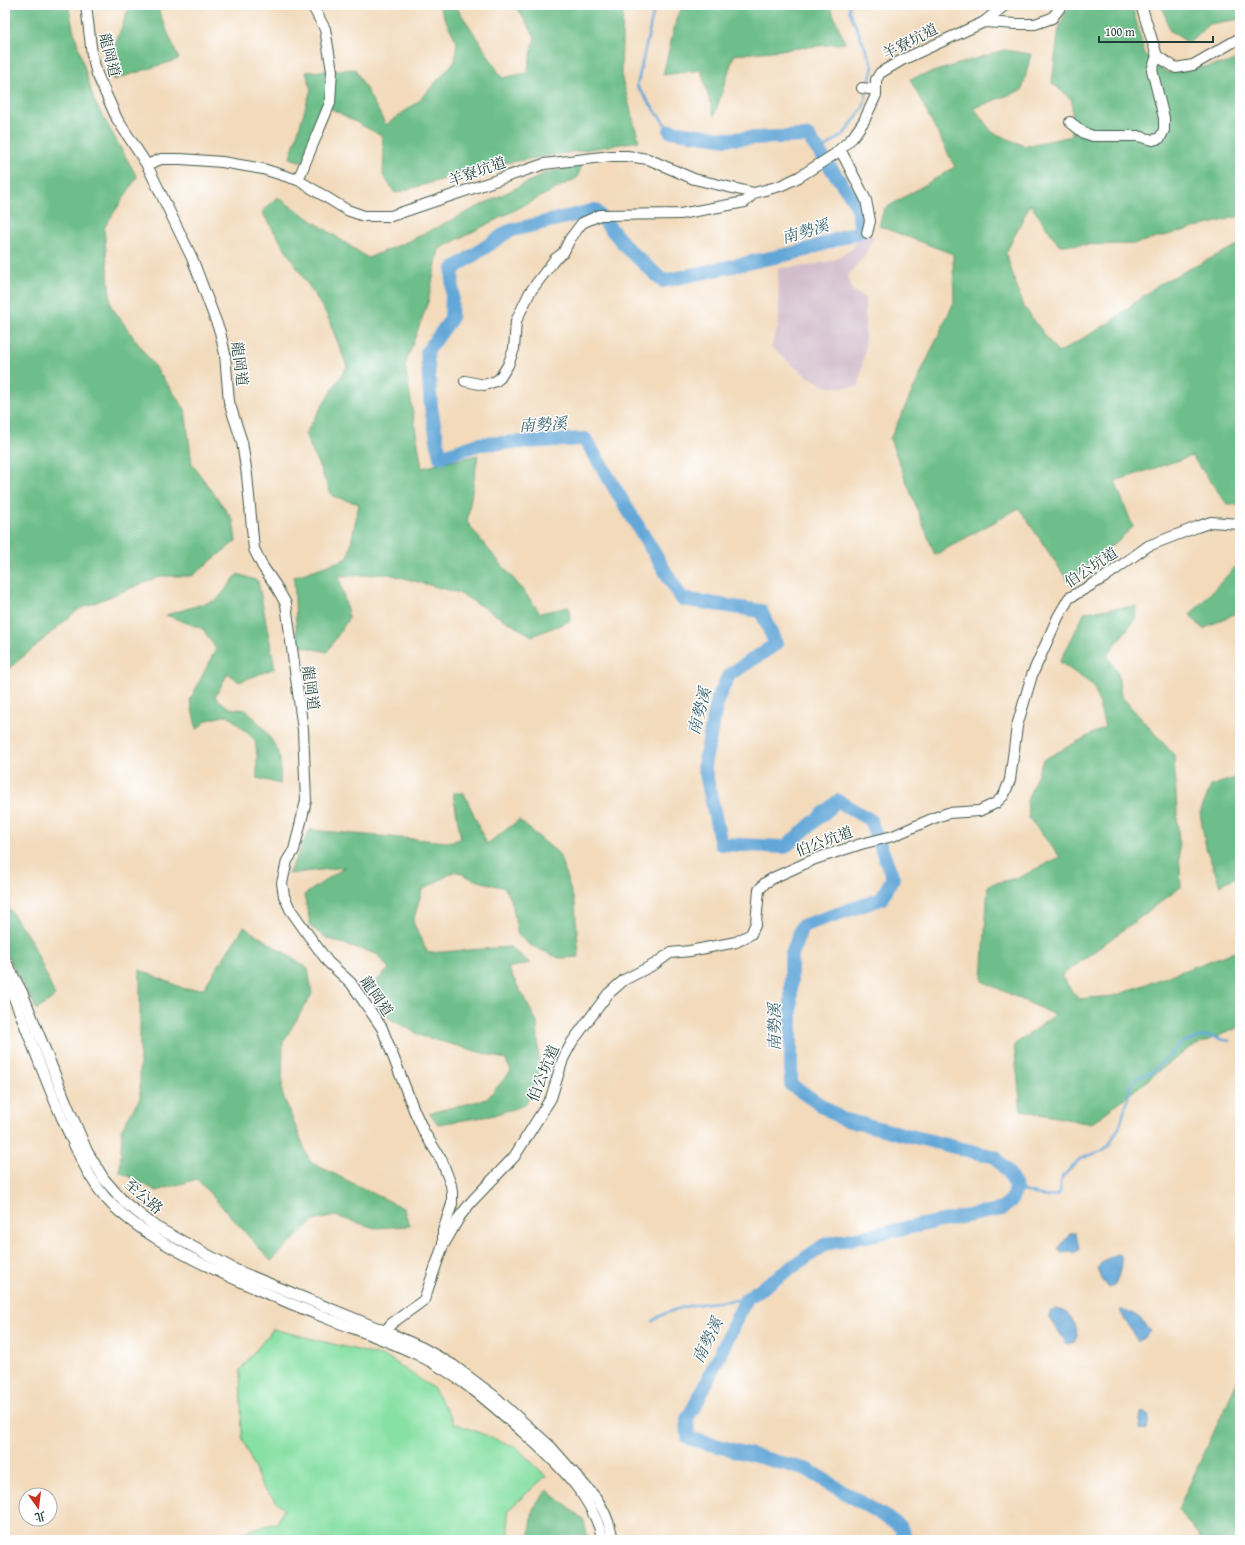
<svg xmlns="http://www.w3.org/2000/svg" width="1245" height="1545" font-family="'Gentium Book Plus','Noto Serif TC',serif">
<rect width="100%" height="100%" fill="#fff"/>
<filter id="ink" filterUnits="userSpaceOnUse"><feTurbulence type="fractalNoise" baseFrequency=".025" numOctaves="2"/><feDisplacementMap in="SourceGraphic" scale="8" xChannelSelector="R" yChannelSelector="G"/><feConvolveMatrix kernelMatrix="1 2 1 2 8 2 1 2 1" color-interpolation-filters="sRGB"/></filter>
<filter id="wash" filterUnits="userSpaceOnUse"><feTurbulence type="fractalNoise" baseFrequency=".012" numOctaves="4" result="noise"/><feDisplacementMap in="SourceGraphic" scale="16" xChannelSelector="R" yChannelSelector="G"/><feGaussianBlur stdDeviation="0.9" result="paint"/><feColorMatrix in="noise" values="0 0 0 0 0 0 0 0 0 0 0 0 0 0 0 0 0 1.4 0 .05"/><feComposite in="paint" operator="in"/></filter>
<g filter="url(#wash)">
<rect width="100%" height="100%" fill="#f2dabb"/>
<!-- industrial -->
<path fill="#d1bdcb" d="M860 233 874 236 864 257 848 275 852 290 865 298V348L859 387H827L801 372 771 347 779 324 778 268 808 266 834 260 852 249Z"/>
<!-- green -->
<path fill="#87e0a4" stroke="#538e6c" d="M273 1329 389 1358 434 1389 454 1423 516 1447 546 1476 507 1511 510 1540H211L277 1523 284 1509 262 1487 242 1437 240 1370Z"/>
<!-- forest -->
<g fill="#6dbe8a" stroke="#467e5f">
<path d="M5 5H68L73 28 94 101 137 177 104 228 111 306 185 409 192 464 233 520 236 541 192 576H161L79 609 5 672Z"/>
<path d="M130 5H162L159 12 179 59 113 80 110 58Z"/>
<path d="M438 5H455L480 42 502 78 527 73 535 36 515 5H623L621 75 639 141 493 165 395 193 383 175 384 154 382 136 330 108 305 163 290 158 311 89 306 72 355 69 386 125 419 101 455 61 457 42Z"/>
<path d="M684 5H831L830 6 845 43 734 55 714 116 701 70 663 75 677 16Z"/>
<path d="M1069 5H1132L1145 55 1167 73 1228 63 1240 57V216L1133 244 1059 245 1030 204 1006 253 1022 304 1058 353 1109 323 1159 284 1240 244V505L1227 504 1192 456 1115 481 1133 527 1070 584 1019 508 935 555 890 439 954 302 953 254 879 226 884 209 955 167 910 79 1004 50 1031 54 1022 90 974 108 992 132 1025 146 1072 136V100L1052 83 1059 28Z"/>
<path d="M1162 5H1240V19L1209 24 1189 43 1170 31Z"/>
<path d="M582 165 577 178 439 249 428 302 405 365 422 468 478 455 467 522C490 554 518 581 540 613L569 607 570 621 532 636 459 593 389 574 339 576 349 618 327 652 297 645 294 577 348 558 359 504 332 496 305 434 347 366 327 315 262 212 277 197 368 258 409 241 546 173Z"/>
<path d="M1240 562V611L1203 629 1190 615Z"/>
<path d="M238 574 258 581 275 668 239 682 228 673 215 697 229 708 247 710C259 723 274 739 279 756 282 764 280 775 280 784L257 778V755L255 740 228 715 207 720 197 730 190 700 216 649 203 629 166 615 217 600Z"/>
<path d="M1136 606 1135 619 1107 655 1118 673 1121 696 1174 755 1181 887 1061 976 1078 999 1114 996 1234 952 1240 955V1027L1189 1048 1091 1124 1021 1110 1014 1045 1055 1015 982 981 988 885 1020 877 1060 857 1029 818 1027 801 1043 760 1105 727 1094 686 1060 662 1085 612Z"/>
<path d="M1240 776V875L1220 885 1206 848 1200 813 1211 786Z"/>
<path d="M453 793H464L487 844 519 820 559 854 575 904 579 957 559 958 530 945 518 935 512 903 505 888 475 880 455 871 422 890 413 922 428 953 510 947 530 963 508 968 537 1022 540 1080 525 1105 490 1116 438 1124 429 1113 487 1099 511 1071 505 1059 421 1036 384 1015 372 985 389 969 377 954 328 939 311 927 304 895 345 867 288 874 310 830 448 842 461 839Z"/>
<path d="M5 903 32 942 55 996 37 1010 5 952Z"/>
<path d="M244 927 308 968 312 994 283 1042 282 1093 310 1162 403 1208 410 1226 375 1228 335 1216 313 1221 271 1261 197 1179 157 1191 120 1172 122 1128 140 1098V970L185 989H203Z"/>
<path d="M1238 1380 1240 1381V1540H1202L1178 1509Z"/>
<path d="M547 1490 584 1520 588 1540H529L533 1509Z"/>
</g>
<!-- water -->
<g fill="#64a7d8" stroke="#427286">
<path d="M1071 1233H1076L1079 1249 1077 1253 1069 1251 1062 1252 1058 1249Z"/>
<path d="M1116 1254 1121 1255C1122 1266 1119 1276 1114 1286L1108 1288 1101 1279 1097 1269 1102 1262Z"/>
<path d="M1055 1309C1071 1311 1074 1322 1078 1335L1075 1342 1067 1344 1050 1318V1312Z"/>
<path d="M1121 1309C1132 1311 1146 1321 1150 1331L1147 1335 1138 1342 1121 1313Z"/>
<path d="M1146 1412C1152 1419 1148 1425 1145 1431L1139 1429 1141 1413Z"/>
</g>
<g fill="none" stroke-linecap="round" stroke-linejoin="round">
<!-- stream -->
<g stroke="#64a7d8" stroke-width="2.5">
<path d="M655 5 637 86 670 131"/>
<path d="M850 5 849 10 873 66 868 87"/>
<path d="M820 151 844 134 863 108 867 92"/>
<path d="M1016 1189 1047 1197 1056 1195 1060 1192 1062 1177 1080 1159 1099 1152 1108 1146 1120 1126 1132 1084 1137 1078 1154 1071 1166 1058 1183 1042 1206 1036 1229 1041"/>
<path d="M653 1321C676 1302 718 1303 746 1299"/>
</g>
<!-- river -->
<path stroke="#64a7d8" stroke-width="14" d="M670 131 727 139 808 136 857 205 861 231 803 251 663 281 627 248 595 210 509 231 453 269 451 319 427 352 431 407 440 457 480 444 585 439 682 599 761 611 776 644 729 675 718 698 704 765 721 844 785 847 838 801 870 820 893 878 881 899 802 926 791 957V1085L842 1119 995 1157 1008 1172 1016 1189 1010 1202 1002 1209 826 1244 746 1299 698 1400 687 1419 688 1438 808 1470 900 1526 906 1540"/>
</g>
</g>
<g filter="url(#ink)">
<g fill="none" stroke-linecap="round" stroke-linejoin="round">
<!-- minor casing -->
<g stroke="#3f5548" stroke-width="12">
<g id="minor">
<path d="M86 5 92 55 97 74 117 119 147 165 192 258 220 332 225 354 229 402 242 442 247 475 254 549 263 567 276 586 286 604 303 730 306 801 294 850 287 861 282 883 284 896 290 909 309 936 328 962 351 983 382 1028 414 1110 424 1132 442 1161 451 1185 452 1192V1204L443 1231V1245L424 1300 391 1324 380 1338"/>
<path d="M1141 5 1157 56 1176 68 1193 65 1240 38"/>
<path d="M984 22 1005 5"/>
<path d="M862 88 876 90"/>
<path d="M1070 122 1084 133 1093 136H1138L1153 140 1160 138 1164 130V118L1152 70 1157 56"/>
<path d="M840 149 866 200 870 221 867 233"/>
<path d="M147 165 161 159H181L222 162 263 169 298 180 347 210 364 216H391L544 164 611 156H627L648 159 694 179 754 193 780 186 799 177 835 154 853 137 864 121 876 95V80L880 73 902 60 984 22 1017 24H1035L1052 18 1062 5"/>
<path d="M298 180 330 103 332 71 325 29 312 5"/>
<path d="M465 381 484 385 496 381 500 378 508 365 514 349 516 321 530 292 555 259 563 253 570 239 582 223 600 215 680 214 745 202 754 193"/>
<path d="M5 960 22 992 66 1102 87 1151 104 1179 124 1202 156 1227 236 1270 385 1331 423 1348 453 1365 493 1395 551 1447 596 1498C605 1511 610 1524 613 1540"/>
<path d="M5 981 12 993C30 1037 46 1083 66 1127 80 1157 93 1190 120 1212 143 1232 168 1246 195 1260 239 1282 285 1302 331 1320 360 1331 390 1341 418 1355 463 1377 499 1411 536 1444 566 1472 593 1499 603 1540"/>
<path d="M444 1244 460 1216 472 1201 514 1157 551 1098 563 1059 572 1042 608 994 624 980 655 964 670 953 690 951 736 942 751 934 756 923 759 890 765 883 775 877 815 859 861 844 893 836 934 818 948 813 979 811 996 803 1004 795 1010 780 1017 726 1032 675 1058 617 1069 598 1105 577 1148 546 1197 527 1211 522 1240 524"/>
</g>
</g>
<!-- minor -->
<use href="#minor" stroke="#fff" stroke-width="10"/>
</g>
</g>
<g text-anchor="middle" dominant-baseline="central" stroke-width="3" stroke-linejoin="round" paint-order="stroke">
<!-- street labels -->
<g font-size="15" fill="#1f3d34" stroke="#fff">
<text transform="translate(910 41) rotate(-27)">羊寮坑道</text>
<text transform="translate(110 55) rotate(76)">龍岡道</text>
<text transform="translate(477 171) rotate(-19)">羊寮坑道</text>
<text transform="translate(240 364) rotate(83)">龍岡道</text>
<text transform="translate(1091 567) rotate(-33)">伯公坑道</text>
<text transform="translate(311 688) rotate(82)">龍岡道</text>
<text transform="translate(824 841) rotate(-20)">伯公坑道</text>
<text transform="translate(377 996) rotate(55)">龍岡道</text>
<text transform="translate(543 1073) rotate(-68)">伯公坑道</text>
<text transform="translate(144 1196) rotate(41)">至公路</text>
</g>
<!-- water labels -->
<g font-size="16" font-style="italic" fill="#37626d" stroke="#fff">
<text transform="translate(805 231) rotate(-16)">南勢溪</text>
<text transform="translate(543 424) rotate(-3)">南勢溪</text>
<text transform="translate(699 711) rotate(-75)">南勢溪</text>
<text transform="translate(774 1027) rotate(-90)">南勢溪</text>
<text transform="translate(707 1340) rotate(-64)">南勢溪</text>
</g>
</g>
<!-- margin -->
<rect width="1245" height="1545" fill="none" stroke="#fff" stroke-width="20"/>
<!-- north arrow -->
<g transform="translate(38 1507) rotate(166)"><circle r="19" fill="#ffffff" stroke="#a5b1ae"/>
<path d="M0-3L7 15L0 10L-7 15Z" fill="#c8321e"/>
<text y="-6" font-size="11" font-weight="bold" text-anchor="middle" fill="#1f3d34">北</text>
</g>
<!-- scale -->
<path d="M1099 36v6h114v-6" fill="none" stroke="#1f3d34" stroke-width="2"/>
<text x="1105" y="36" font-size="12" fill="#1f3d34" stroke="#ffffff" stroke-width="3" paint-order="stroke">100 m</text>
</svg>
